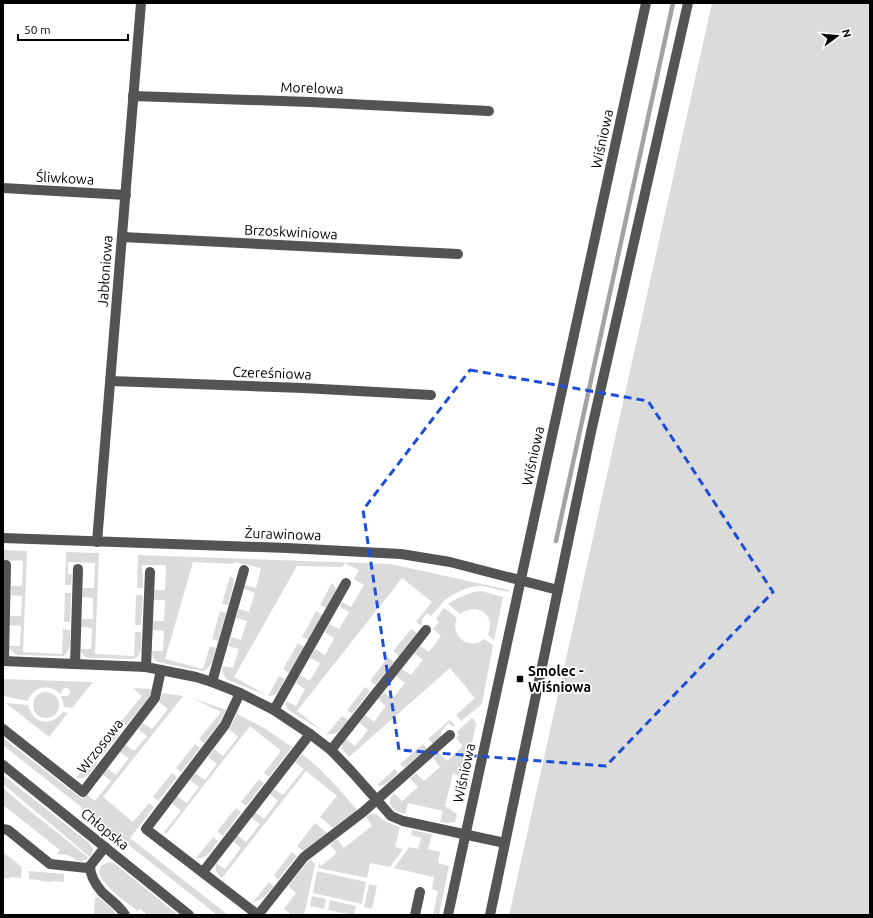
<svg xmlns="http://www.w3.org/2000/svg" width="873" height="918" font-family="Ubuntu,sans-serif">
<rect width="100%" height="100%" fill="#fff"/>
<!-- green -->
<g fill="#dbdbdb">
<path d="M712 3H870V915H509Z"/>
<path d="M3 550 27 551 23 652 62 654 63 629 70 630C70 638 72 650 64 656L18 655C13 653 11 651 9 646H20L21 626 10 625V616H21L22 596 11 595V586H22L23 561C17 560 10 561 3 561Z"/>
<path d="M66 552 99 553 95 654 134 656 135 632H141C141 641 144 656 133 659L89 658C84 657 81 654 81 649H91L92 628 81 627 82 619H93V598L82 597 83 588H94L95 563 68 562V574L72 575 71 585H65Z"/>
<path d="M138 555 391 564 509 590 508 592 483 586H479L467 588 452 595 446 599 431 616 427 613 422 619V626L416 622 432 602 402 578 297 711 327 734 342 716 348 720C342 727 338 736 328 734L291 712C287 709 285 706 286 701L296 706 305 689 296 683 300 675 310 681 320 663 310 658 315 649 325 655 334 638 325 632 329 624 339 629 349 612 339 606 342 602 351 607 364 585 354 579 359 570 345 563 342 567 297 566 234 677 268 696 279 676 285 679C281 686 278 697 268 696L226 679 222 671 223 666 233 668 239 649 228 646 231 637 241 640 247 621 236 618 239 609 249 612 255 593 244 589 245 585 256 588 261 568 235 562 233 564 193 562 165 659 203 669 210 646 216 648C213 658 213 666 203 671L157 662 153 658 152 651H163L164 631 153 630V621H164L165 600H154V590H165L166 565H142V574H143V588H137Z"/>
<path d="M230 576 233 578 234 582 228 605 222 604Z"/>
<path d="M332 583 334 585 336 590 326 608 320 605Z"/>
<path d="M481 591 503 597 494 640 488 635C489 630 491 626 490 622 486 608 470 606 460 614L448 604C458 598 469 592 481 591Z"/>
<path d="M65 593H71L70 622H64Z"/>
<path d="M136 595H143L141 625H135Z"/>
<path d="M444 608 457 618C449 635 469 652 484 639L493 645 482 704 461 721 456 715 475 698 450 668 349 757 342 749V744L346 739 355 746 368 730 359 723 365 715 374 722 386 706 378 699 384 692 392 699 405 683 396 676 402 669 411 675 423 660 414 653 420 646 429 652 441 636 433 629 439 622 436 619Z"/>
<path d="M220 611 226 613 218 641 212 639Z"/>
<path d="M316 611 322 615 308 640 302 637Z"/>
<path d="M411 629 417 633 399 656 393 651Z"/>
<path d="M298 643 304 647 289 673 283 669Z"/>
<path d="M388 657 394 662 375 685 370 681Z"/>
<path d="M3 679 93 682 72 708 64 707 63 701 61 696H67L70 694V691L68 688H64L60 694C51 683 32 686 28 701L3 696Z"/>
<path d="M365 687 370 691 352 714 347 710Z"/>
<path d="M133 688 152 689 150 696 125 727 120 723 142 696Z"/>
<circle cx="46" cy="705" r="13"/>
<path d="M163 693 183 696 103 797 133 822 149 803 154 807 130 838 228 915H217L3 745V738L82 799 86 794 95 801 111 781 102 774 107 768 116 775 129 758 120 752 125 745 134 751 147 736 138 729 143 723 152 729 168 709 159 702Z"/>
<path d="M192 698 226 710 218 725 204 743 199 739 221 712Z"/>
<path d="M6 703 28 705C34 725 50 727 63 712L68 713 49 737Z"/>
<path d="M237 714 264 728 292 747 269 777 264 773 281 751 250 726 166 834 164 832 181 811 172 803 177 796 187 803 199 787 190 780 195 773 205 780 217 764 208 757 214 749 223 756 238 737 229 729Z"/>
<path d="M473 718 475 721 476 725 464 780 453 773 445 806 457 814 455 822 448 823 440 822 443 811 408 803 405 814C394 811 384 805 394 793L402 801 418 787 410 779 416 773 424 781 440 767 433 758 439 753 447 761 463 746 456 738 459 735 457 732 471 719Z"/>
<path d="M450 720 455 725 453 727 449 723 441 731V737L433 744 428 739Z"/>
<path d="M115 729 120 733 102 756 97 752Z"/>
<path d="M195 744 200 748 181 772 176 768Z"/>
<path d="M423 744 427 749 404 768 400 764Z"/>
<path d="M302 754C323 770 340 790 357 810L333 828 320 817 337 796 306 771 222 878C217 873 214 871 216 863L225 869 241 848 233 841 237 835 246 842 260 824 251 817 255 812 264 819 278 801 270 794 274 789 283 795 304 769 295 762Z"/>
<path d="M92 758 98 762C91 771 88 780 76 778Z"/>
<path d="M395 769 398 773C392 778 385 788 377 785Z"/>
<path d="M172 773 177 777 158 801 153 797Z"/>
<path d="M3 775 89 843 93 849 92 854 90 857 3 784Z"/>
<path d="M259 779 264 783 246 806 241 802Z"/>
<path d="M3 788 25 807 89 858C77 866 76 857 67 855 64 854 60 854 57 854L60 850 3 805Z"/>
<path d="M236 808 241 812 223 836 217 831Z"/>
<path d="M370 814H376L386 822 400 827 395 847 403 849 390 867 370 863 367 878 318 868 319 863 321 866 337 853 330 845 337 839 344 848 372 826 366 817Z"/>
<path d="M315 823 327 833 303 851 297 846Z"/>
<path d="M412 830 432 834 428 849 440 852 438 863 449 866 439 915H433L438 891 432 889 434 877 394 868 409 847 418 849 421 838 411 835Z"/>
<path d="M213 837 218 841C212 849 207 860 196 858Z"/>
<path d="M3 852 22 867 21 878 10 877 9 879 3 878Z"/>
<path d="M292 852 297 856 278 880 274 875Z"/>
<path d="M311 859 315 865 304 915H292L284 909 296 893 288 886 306 864Z"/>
<path d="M109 862 114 863 178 915H148L140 909 138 911C128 903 79 871 109 862Z"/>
<path d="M29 871 64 874V882L52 881V882L41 881 40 880 29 879Z"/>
<path d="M317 871 366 882 362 904 313 893Z"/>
<path d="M269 882 274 886C268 893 263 900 253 902Z"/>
<path d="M369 884 377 886 372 909 364 907Z"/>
<path d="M312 896 326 899 324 909 310 906Z"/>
<path d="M98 897 113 909 116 915H94L95 898Z"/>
<path d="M330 900 356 906 354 915 328 910Z"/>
</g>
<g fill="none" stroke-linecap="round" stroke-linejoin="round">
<!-- stream -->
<path stroke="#a2a2a2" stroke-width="4.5" d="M556 541 673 3"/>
<!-- minor -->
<g stroke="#545454" stroke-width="10">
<path d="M133 96 310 102 489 111"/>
<path d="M3 188 126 195"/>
<path d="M122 237 458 254"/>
<path d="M111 381 303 388 431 395"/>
<path d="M3 538 287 548 401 554 450 562 558 590"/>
<path d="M97 542 141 3"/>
<path d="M3 661 146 667 196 677 212 682 240 693 274 710 310 734 331 750 352 772 391 816 403 821 505 843"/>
<path d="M4 661 6 565"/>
<path d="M75 664 78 569"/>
<path d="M146 667 150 572"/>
<path d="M212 682 244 570"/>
<path d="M240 693 225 725 146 829 258 915"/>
<path d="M274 710 346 583"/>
<path d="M3 729 83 792 155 698 161 670"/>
<path d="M331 750 426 630"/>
<path d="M3 765 189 915"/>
<path d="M3 829 8 830 50 864 87 868 90 866 105 847"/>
<path d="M90 866C90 875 96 885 102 892 110 900 119 905 125 915"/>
<path d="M203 872 310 734"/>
<path d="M258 915 304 857 363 812 450 735"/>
<path d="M415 915 420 892"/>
<path d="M448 915 646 3"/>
<path d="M490 915 591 432 688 3"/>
</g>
</g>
<!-- marked area -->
<path fill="none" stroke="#1d4ed8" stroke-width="3" stroke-dasharray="8 5" stroke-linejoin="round" d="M470 370 648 401 773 592 606 766 399 750 363 510Z"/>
<!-- markers -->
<rect fill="#000" stroke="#fff" stroke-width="1.5" x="516" y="675" width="8" height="8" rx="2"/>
<g text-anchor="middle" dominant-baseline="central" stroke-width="3.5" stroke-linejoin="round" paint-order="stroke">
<!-- street labels -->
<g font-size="14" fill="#000" stroke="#fff">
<text transform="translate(312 88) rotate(2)">Morelowa</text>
<text transform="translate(602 139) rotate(-78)">Wiśniowa</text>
<text transform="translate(65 178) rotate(3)">Śliwkowa</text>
<text transform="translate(291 232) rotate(3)">Brzoskwiniowa</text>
<text transform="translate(105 271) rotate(-86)">Jabłoniowa</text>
<text transform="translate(272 373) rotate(2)">Czereśniowa</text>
<text transform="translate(533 456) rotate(-78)">Wiśniowa</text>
<text transform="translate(283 534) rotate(2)">Żurawinowa</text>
<text transform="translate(100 746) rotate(-52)">Wrzosowa</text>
<text transform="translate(464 773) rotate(-78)">Wiśniowa</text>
<text transform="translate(105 829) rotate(39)">Chłopska</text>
</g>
<!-- poi labels -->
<g font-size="14" font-weight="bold" fill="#000" stroke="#fff" text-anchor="start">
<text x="528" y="671">Smolec -<tspan x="528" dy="16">Wiśniowa</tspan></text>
</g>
</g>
<!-- border -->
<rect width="873" height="918" fill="none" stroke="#000000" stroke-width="8"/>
<!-- north arrow -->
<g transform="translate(837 36) rotate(74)" stroke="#ffffff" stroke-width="3" paint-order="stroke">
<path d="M0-3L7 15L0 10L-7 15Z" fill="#000000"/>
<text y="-6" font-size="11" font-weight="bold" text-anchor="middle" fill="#000000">N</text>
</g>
<!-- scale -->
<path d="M18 34v6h110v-6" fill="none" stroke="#000000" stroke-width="2"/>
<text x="24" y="34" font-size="12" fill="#000000" stroke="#ffffff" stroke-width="3" paint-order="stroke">50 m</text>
</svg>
